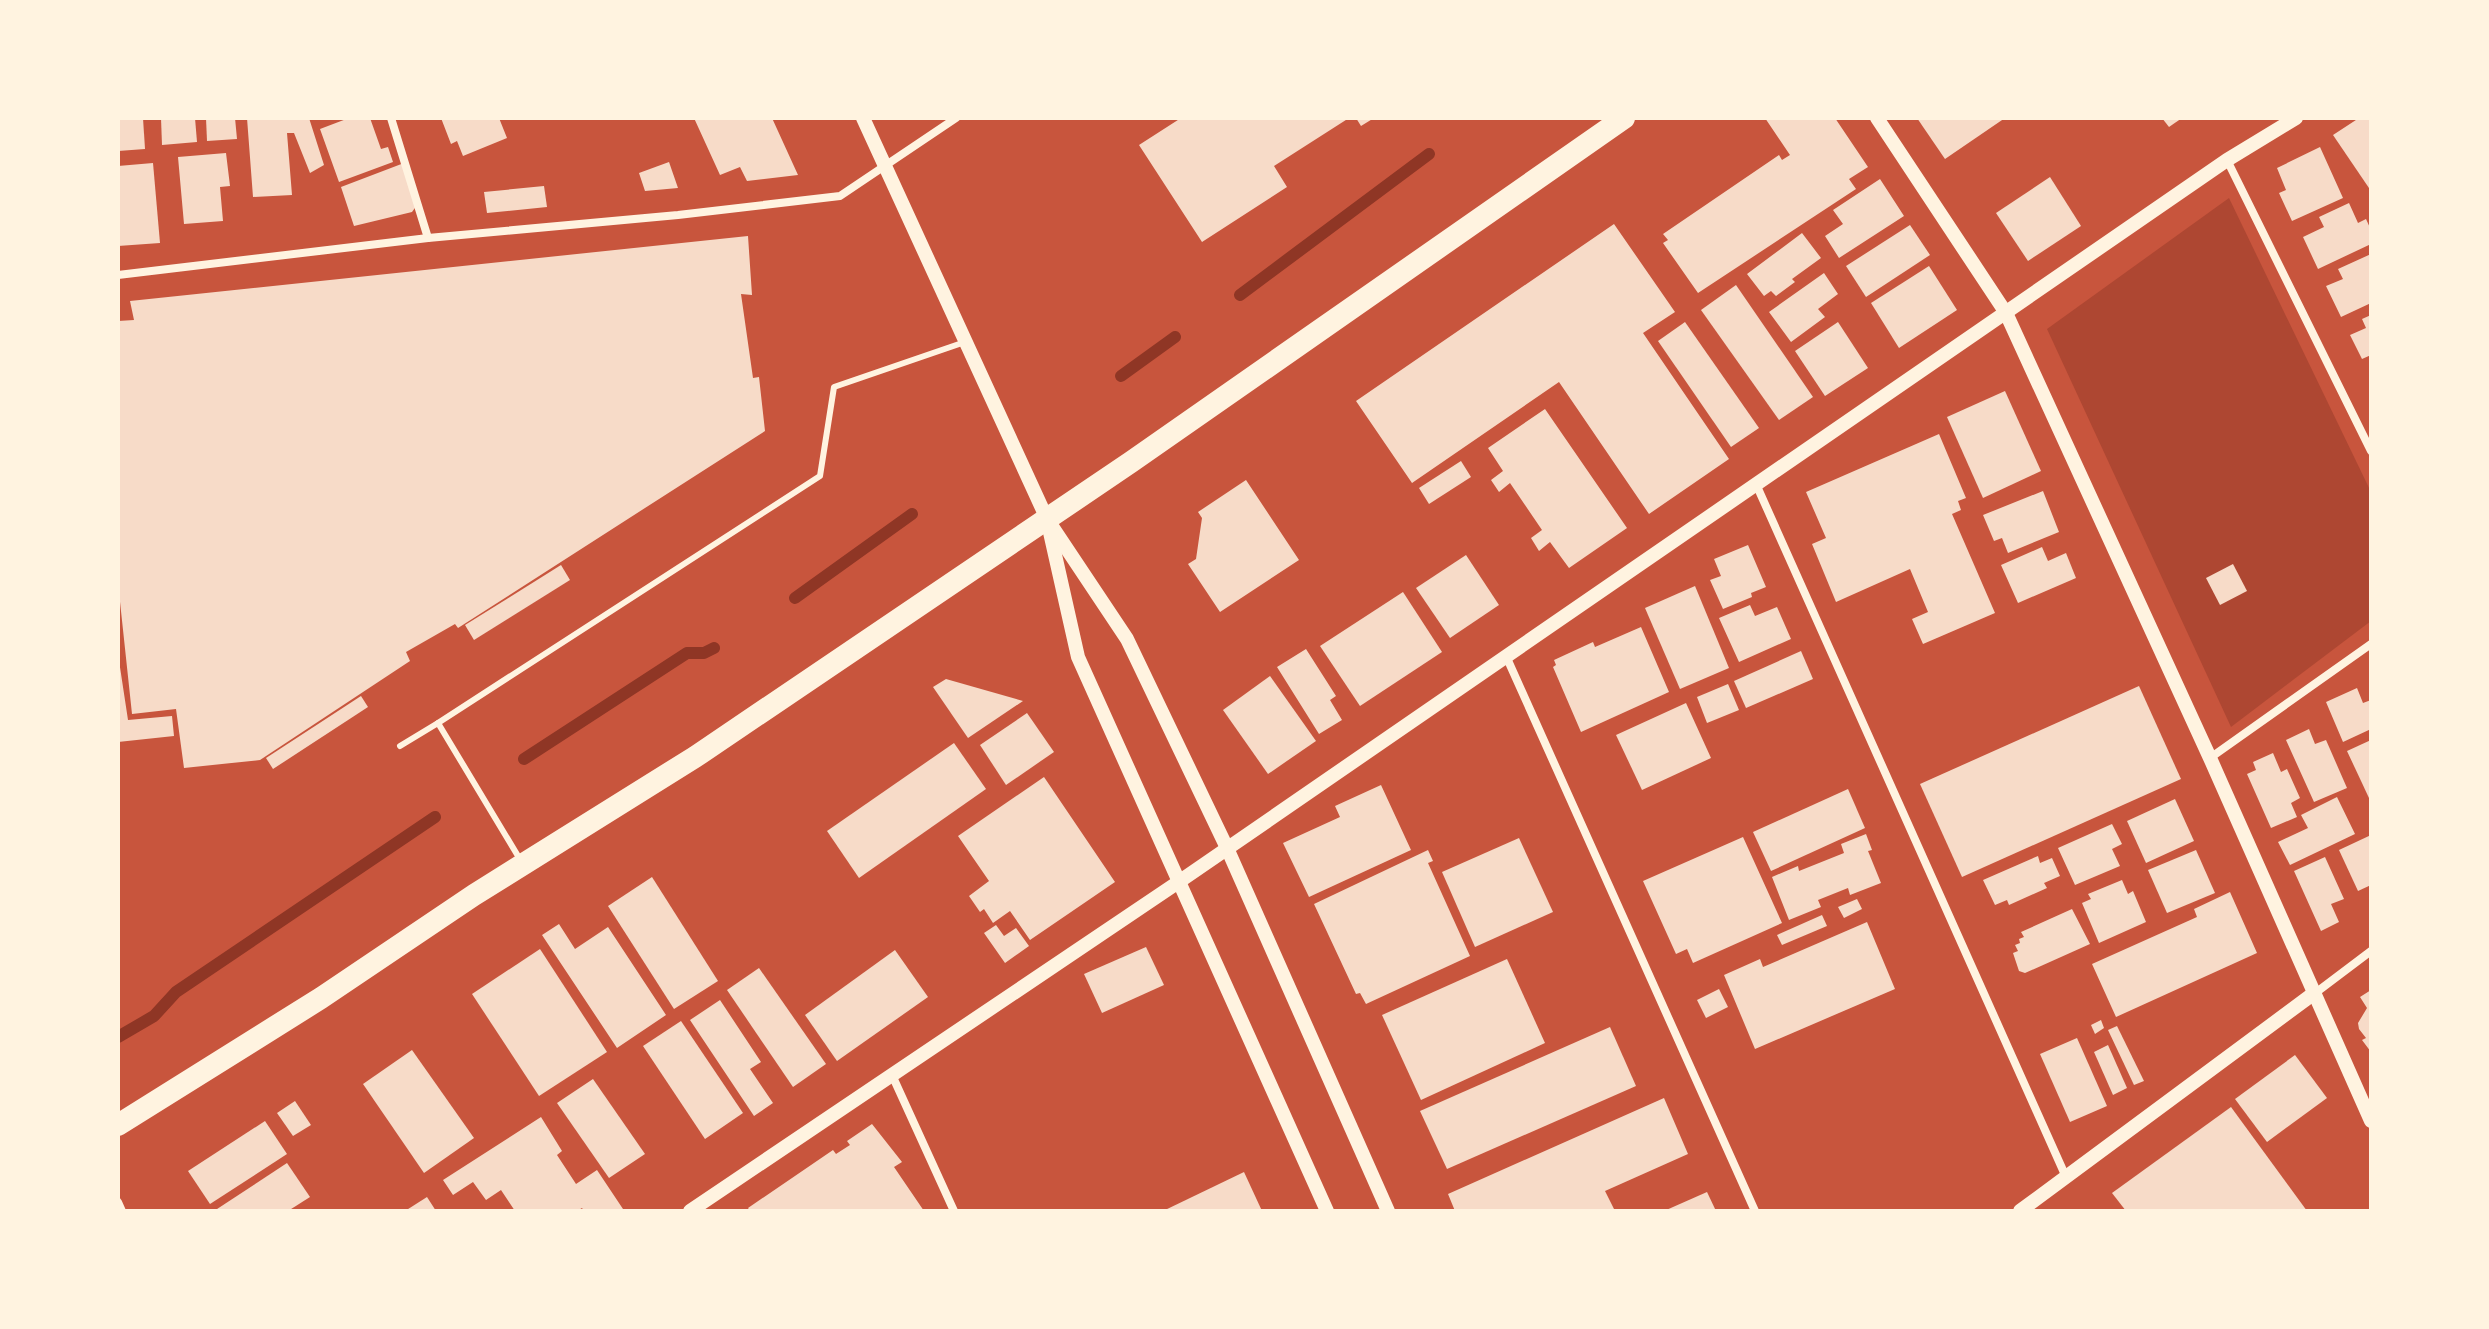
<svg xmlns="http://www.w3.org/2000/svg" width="2489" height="1329" font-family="Quicksand,sans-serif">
<rect width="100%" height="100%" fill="#c8553d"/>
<!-- green -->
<path fill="#ae4732" d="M2229 198 2371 492V621L2231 727 2047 329Z"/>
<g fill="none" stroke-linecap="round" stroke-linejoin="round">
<!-- stream -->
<g stroke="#8f3625" stroke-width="12">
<path d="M1240 295 1429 154"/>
<path d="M1121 376 1175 337"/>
<path d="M795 598 912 514"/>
<path d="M524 759 687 653H704L714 648"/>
<path d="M118 1037 154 1016 176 992 435 817"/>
</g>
</g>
<!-- building -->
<g fill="#f7dbc8">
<path d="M118 118H143L145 149 118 151Z"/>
<path d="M161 118H195L197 142 162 145Z"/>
<path d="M206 118H235L237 139 207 141Z"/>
<path d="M247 118H309L324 165 310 173 294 133H287L292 195 253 197Z"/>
<path d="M349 118H370L381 149 388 147 393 162 339 182 320 129Z"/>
<path d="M441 118H499L507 138 463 156 457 141 451 144Z"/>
<path d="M694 118H772L798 175 747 181 740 167 720 175Z"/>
<path d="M1181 118H1349L1274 166 1287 187 1202 242 1139 145Z"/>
<path d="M1356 118H1374L1361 126Z"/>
<path d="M1765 118H1835L1868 167 1849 179 1856 189 1698 293 1663 243 1668 240 1663 234 1779 155 1782 160 1790 155Z"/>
<path d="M1917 118H2005L1945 159Z"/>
<path d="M2162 118H2182L2169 127Z"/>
<path d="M2359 118H2371V191L2333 135Z"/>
<path d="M2320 147 2343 198 2292 221 2279 193 2286 190 2277 168Z"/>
<path d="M226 153 230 186 220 187 223 221 184 224 178 157Z"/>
<path d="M669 162 678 188 645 191 639 173Z"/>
<path d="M153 163 160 243 118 246V166Z"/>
<path d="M404 163 417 205 412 212 354 226 341 187Z"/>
<path d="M2050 177 2081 226 2028 261 1996 213Z"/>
<path d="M1880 179 1904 216 1839 258 1825 236 1843 224 1833 210Z"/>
<path d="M544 186 547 207 487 213 484 192Z"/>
<path d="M2349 203 2358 223 2366 219 2371 230V244L2318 269 2303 237 2324 227 2319 217Z"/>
<path d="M1614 224 1675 312 1643 333 1729 459 1649 514 1559 382 1412 483 1356 401Z"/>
<path d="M1910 225 1930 255 1866 297 1846 266Z"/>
<path d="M1802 233 1821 258 1792 279 1795 282 1776 296 1771 291 1764 296 1747 274Z"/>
<path d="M748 236 752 295 741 294 753 378 759 377 765 431 458 628 455 624 406 652 410 661 260 760 184 768 176 709 132 714 118 583V321L134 320 130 301Z"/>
<path d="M2371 254V303L2341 317 2326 286 2343 279 2338 269Z"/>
<path d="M1929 266 1957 310 1899 348 1871 303Z"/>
<path d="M1824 273 1838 294 1818 309 1825 317 1791 342 1769 312Z"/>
<path d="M1736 285 1813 397 1779 420 1701 310Z"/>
<path d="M2371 315V355L2362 359 2350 335 2366 328 2362 319Z"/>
<path d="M1685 322 1759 428 1731 447 1658 341Z"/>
<path d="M1838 322 1868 368 1825 396 1795 351Z"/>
<path d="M2005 391 2041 471 1983 498 1947 417Z"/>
<path d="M1545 409 1627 528 1569 568 1550 542 1539 551 1531 538 1542 530 1510 483 1499 492 1491 480 1503 471 1488 448Z"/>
<path d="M1939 434 1966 498 1958 501 1961 510 1952 514 1995 613 1923 644 1912 619 1928 612 1910 569 1836 602 1812 544 1826 538 1806 492Z"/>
<path d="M1461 461 1471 477 1429 504 1419 488Z"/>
<path d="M1246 480 1299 560 1220 612 1188 564 1196 559 1202 518 1198 512Z"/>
<path d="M2043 491 2059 532 2008 553 2002 538 1994 541 1983 515Z"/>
<path d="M1748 545 1766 587 1751 593 1752 597 1723 609 1710 580 1721 576 1714 559Z"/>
<path d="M2042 547 2048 561 2066 553 2076 578 2018 603 2001 565Z"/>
<path d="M1466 555 1499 605 1450 638 1416 588Z"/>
<path d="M2233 564 2247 591 2220 605 2206 578Z"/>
<path d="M561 565 570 580 474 640 465 625Z"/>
<path d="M1695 586 1729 668 1680 689 1645 608Z"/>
<path d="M1403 592 1442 652 1360 706 1320 646Z"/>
<path d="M1750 605 1755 616 1777 607 1791 639 1739 662 1719 618Z"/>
<path d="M1641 627 1669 692 1581 732 1553 667 1556 665 1554 660 1593 642 1595 647Z"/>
<path d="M1306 649 1336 696 1330 700 1342 720 1319 734 1277 667Z"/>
<path d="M1801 651 1813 679 1746 708 1734 681Z"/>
<path d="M118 654 128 720 172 716 174 736 118 742Z"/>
<path d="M1270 676 1316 741 1268 774 1223 710Z"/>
<path d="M946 679 1023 701 968 738 933 687Z"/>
<path d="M1728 684 1739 710 1707 723 1697 697Z"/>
<path d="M2139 686 2181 779 1962 877 1920 784Z"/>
<path d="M2357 688 2363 703 2371 700V729L2343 742 2326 702Z"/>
<path d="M361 696 368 707 273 769 266 758Z"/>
<path d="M1686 703 1711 758 1642 790 1616 735Z"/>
<path d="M1027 713 1054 752 1006 785 980 745Z"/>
<path d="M2309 729 2315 744 2326 740 2347 788 2314 802 2286 740Z"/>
<path d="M2371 740V796L2369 798 2347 751Z"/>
<path d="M954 743 986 789 859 878 827 831Z"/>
<path d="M2273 753 2281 772 2287 769 2300 798 2291 803 2297 817 2271 828 2247 774 2256 770 2253 762Z"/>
<path d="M1044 777 1115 882 1030 940 1010 911 993 923 984 909 980 912 969 896 989 881 958 836Z"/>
<path d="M1381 785 1411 850 1309 897 1283 843 1340 817 1335 806Z"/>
<path d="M1848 789 1865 828 1771 871 1753 832Z"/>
<path d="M2337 797 2355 834 2290 865 2278 842 2308 828 2301 815Z"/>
<path d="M2175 799 2194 841 2146 863 2127 821Z"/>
<path d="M2112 824 2122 844 2112 849 2120 866 2075 885 2058 848Z"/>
<path d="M1866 834 1872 850 1868 851 1881 883 1850 895 1848 888 1818 900 1821 907 1789 920 1772 877 1798 866 1799 871 1844 853 1841 844Z"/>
<path d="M2371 835V885L2358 891 2339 850Z"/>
<path d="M1743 837 1782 923 1693 963 1687 949 1676 954 1643 881Z"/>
<path d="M1519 838 1553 912 1475 947 1442 872Z"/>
<path d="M1428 850 1433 861 1428 863 1470 956 1366 1004 1360 993 1356 994 1314 904Z"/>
<path d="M2196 850 2215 893 2167 913 2148 870Z"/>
<path d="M2038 856 2040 863 2052 858 2060 876 2044 883 2047 888 2009 905 2007 900 1995 905 1983 880Z"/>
<path d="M2325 857 2344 899 2331 904 2339 922 2321 931 2294 871Z"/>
<path d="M652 877 718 981 674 1009 608 906Z"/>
<path d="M2122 880 2128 894 2133 891 2146 922 2099 943 2082 903 2091 899 2088 894Z"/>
<path d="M2230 892 2257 953 2116 1017 2092 964 2197 917 2194 909Z"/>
<path d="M1857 899 1862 909 1844 918 1838 907Z"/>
<path d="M2072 909 2090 944 2025 973 2019 971 2013 953 2018 951 2015 945 2020 943 2019 939 2024 937 2021 932Z"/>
<path d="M1822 915 1827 926 1782 945 1777 935Z"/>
<path d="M1867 922 1895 989 1755 1049 1724 975 1760 959 1763 967Z"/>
<path d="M559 924 575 949 608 927 666 1015 617 1048 542 935Z"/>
<path d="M996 925 1004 936 1016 928 1029 946 1005 963 984 933Z"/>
<path d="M1146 947 1164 985 1102 1013 1084 974Z"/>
<path d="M540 949 607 1052 539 1096 472 994Z"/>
<path d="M895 950 928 997 837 1061 805 1015Z"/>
<path d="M1507 959 1545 1043 1421 1100 1382 1015Z"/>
<path d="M759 968 826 1064 793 1087 727 990Z"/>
<path d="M1719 989 1728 1007 1706 1018 1697 1000Z"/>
<path d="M2371 990V1052L2362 1040 2366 1038 2359 1029 2358 1023 2367 1008 2360 997Z"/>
<path d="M720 1000 761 1062 750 1069 773 1103 754 1116 690 1020Z"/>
<path d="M2101 1020 2104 1028 2095 1034 2091 1025Z"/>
<path d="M681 1021 743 1113 705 1139 643 1046Z"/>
<path d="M2117 1026 2144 1081 2134 1085 2108 1030Z"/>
<path d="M1610 1027 1636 1086 1447 1169 1420 1111Z"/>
<path d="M2077 1038 2107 1106 2070 1122 2040 1054Z"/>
<path d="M2108 1045 2127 1088 2113 1095 2094 1052Z"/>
<path d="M412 1050 474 1138 424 1173 363 1084Z"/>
<path d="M2295 1055 2327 1098 2267 1142 2235 1099Z"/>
<path d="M593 1079 645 1154 609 1178 557 1103Z"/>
<path d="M1664 1098 1688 1154 1605 1191 1615 1211H1455L1448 1194Z"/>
<path d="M295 1101 311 1125 293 1136 277 1113Z"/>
<path d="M2231 1107 2307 1211H2126L2112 1193Z"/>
<path d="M541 1117 562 1151 557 1155 576 1184 597 1170 623 1209 584 1211 582 1208 577 1211H515L501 1190 486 1200 473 1182 453 1195 443 1180Z"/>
<path d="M265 1121 287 1154 210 1204 188 1171Z"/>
<path d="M872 1124 902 1162 894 1167 924 1211H750L748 1208 833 1150 836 1154 850 1145 847 1141Z"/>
<path d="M287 1163 310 1197 288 1211H214Z"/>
<path d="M1244 1172 1262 1211H1163Z"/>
<path d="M1707 1192 1716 1211H1664Z"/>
<path d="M427 1197 436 1211H405Z"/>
</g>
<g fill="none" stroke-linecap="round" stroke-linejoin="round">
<!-- service -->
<g stroke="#fff3e0" stroke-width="6">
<path d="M438 723 820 476 834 387 965 342"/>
<path d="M400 746 438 723 521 861"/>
</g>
<!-- minor -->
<g stroke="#fff3e0" stroke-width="8">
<path d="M391 118 428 238"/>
<path d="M2227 160 2371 451"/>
<path d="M118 275 428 238 678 215 840 196 956 118"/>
<path d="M1756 484 2066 1177"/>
<path d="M1506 656 1755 1211"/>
<path d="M2210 758 2371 644"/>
<path d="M2314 994 2371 951"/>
<path d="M892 1075 954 1211"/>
<path d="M118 1202 122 1211"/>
</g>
<!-- tertiary -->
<g stroke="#fff3e0" stroke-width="14">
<path d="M863 118 1047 519 1127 639 1227 848 1388 1211"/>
<path d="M1877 118 2006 313 2210 758 2371 1121"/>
<path d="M1049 528 1078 657 1327 1211"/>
<path d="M690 1211 1180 881 2227 160 2296 118"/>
<path d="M2020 1211 2313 994"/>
</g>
<!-- trunk -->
<path stroke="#fff3e0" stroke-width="22" d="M118 1125 321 998 474 895 695 757 1131 462 1624 118"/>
</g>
<!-- border -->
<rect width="2489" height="1329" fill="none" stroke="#fff3e0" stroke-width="240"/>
</svg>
